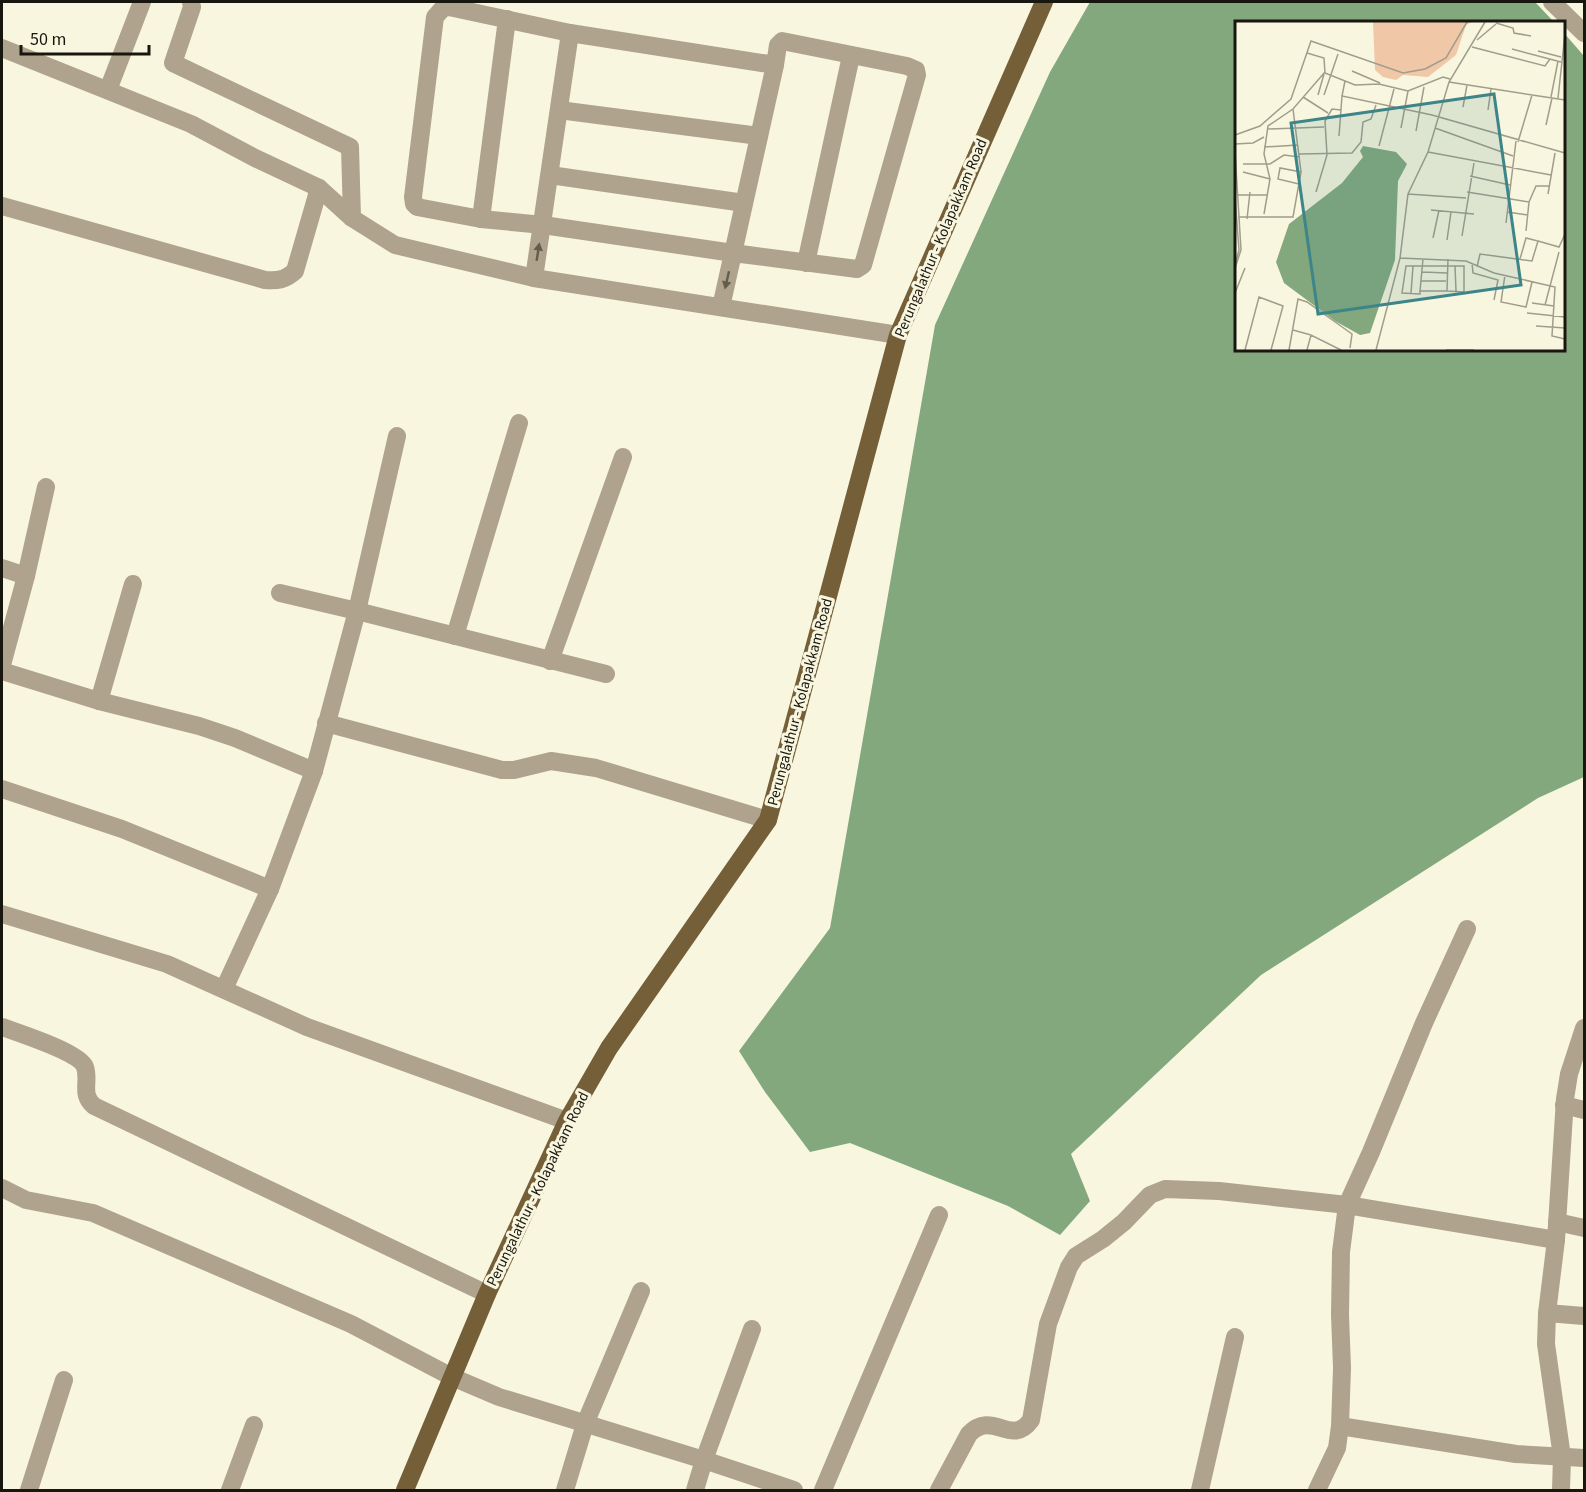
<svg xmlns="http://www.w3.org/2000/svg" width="1586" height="1492" font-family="'Source Sans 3',sans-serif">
<rect width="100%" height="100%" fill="#f9f6df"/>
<!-- water -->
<path fill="#84a87e" d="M1090 2H1535L1554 22H1236V350H1564V33L1584 56V777L1538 798 1261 975 1071 1154 1090 1201 1060 1235 1008 1206 850 1143 810 1152 765 1092 739 1051 830 928 935 325 1050 72Z"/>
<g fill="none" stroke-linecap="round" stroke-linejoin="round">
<!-- minor -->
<g stroke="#afa38e" stroke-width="18">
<path d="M191 2 192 7 173 63 350 147 352 218"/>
<path d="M1552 2 1584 33"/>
<path d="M570 33 449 7 443 8 435 17 413 197 414 204 417 207 481 219 543 225 733 253 857 269 863 265 917 75 916 70 907 66 782 41 778 45 775 65"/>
<path d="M2 48 191 124 255 158 319 188 352 218 395 245 534 278 898 335"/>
<path d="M108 90 142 2"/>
<path d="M559 110 759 136"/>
<path d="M550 175 744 203"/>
<path d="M2 206 265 280C278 281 285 280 295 271L319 188"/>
<path d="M481 219 507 19"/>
<path d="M806 263 851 56"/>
<path d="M534 278 570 33 775 65 721 307"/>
<path d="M2 568 26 576"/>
<path d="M280 593 357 611 606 674"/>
<path d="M455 636 519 423"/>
<path d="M550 661 623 457"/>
<path d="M2 665 26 576 46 487"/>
<path d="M2 671 99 701 199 726 235 738 314 771"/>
<path d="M99 701 133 584"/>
<path d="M326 723 502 770H514L551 761 596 768 768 820"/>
<path d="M2 789 122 829 270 889"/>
<path d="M2 914 167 964 307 1027 567 1121"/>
<path d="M224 989 270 889 314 771 357 611 397 436"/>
<path d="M2 1027C18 1033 79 1052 85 1067 90 1082 80 1094 94 1106L487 1294"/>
<path d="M1564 1105 1584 1110"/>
<path d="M2 1188 26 1200 93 1213 351 1324 452 1377 499 1397 704 1460 794 1490"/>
<path d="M1557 1222 1584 1228"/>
<path d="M1547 1313 1584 1316"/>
<path d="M1340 1426 1516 1454 1584 1458"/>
<path d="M29 1490 64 1380"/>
<path d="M230 1490 254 1425"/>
<path d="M565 1490 585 1424 641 1291"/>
<path d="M695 1490 704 1460 752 1329"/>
<path d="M823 1490 939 1215"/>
<path d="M939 1490 969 1434C993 1409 1011 1448 1031 1420L1048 1324 1069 1267 1076 1256 1103 1239 1124 1222 1150 1195 1165 1189 1219 1191 1347 1205 1556 1240"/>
<path d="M1200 1490 1235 1337"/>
<path d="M1317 1490 1337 1448 1340 1426 1342 1368 1340 1315 1341 1252 1347 1205 1371 1152 1424 1023 1467 929"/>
<path d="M1561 1490 1562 1457 1546 1344 1547 1313 1556 1240 1565 1099 1569 1074 1584 1028"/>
</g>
<!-- major -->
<path stroke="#745f39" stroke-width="18" d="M405 1490 487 1294 567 1121 609 1048 768 820 898 335 1044 2"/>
</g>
<!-- one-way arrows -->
<defs><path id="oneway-solid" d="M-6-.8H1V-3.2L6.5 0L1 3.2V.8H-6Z" transform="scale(1.5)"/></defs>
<g fill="#645d4e">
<use href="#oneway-solid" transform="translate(538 252) rotate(-81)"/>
<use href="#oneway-solid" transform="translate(727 280) rotate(103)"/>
</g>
<g text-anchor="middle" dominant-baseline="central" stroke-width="6" stroke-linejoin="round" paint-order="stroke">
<!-- street labels -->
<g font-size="15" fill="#18170f" stroke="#f9f6df">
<text transform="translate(941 238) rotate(-67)">Perungalathur - Kolapakkam Road</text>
<text transform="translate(800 702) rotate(-75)">Perungalathur - Kolapakkam Road</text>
<text transform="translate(538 1189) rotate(-64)">Perungalathur - Kolapakkam Road</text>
</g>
</g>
<!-- overview -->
<g transform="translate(1235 21)">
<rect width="330" height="330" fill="#f9f6df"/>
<path d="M138 1H237L231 4 221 34 193 56 168 54 161 59 148 56 140 49Z" fill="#f0c8a8"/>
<path d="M128 125 161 131 172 143 163 160 160 239 135 312 125 314 100 300 49 262 41 241 54 203 107 162 128 136 125 130Z" fill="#84a87e"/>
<path fill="none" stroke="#9f9d8c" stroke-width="1.5" d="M261 2 278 7 279 12 296 15M242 19 261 3M237 26 310 45 315 38M277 28 326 41M303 30 326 36M72 32 89 37 90 52 120 64 144 63 173 70 208 56 215 58M117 50 145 62M110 60 107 75 197 94 330 132M214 61 330 79M83 74 89 53M89 74 103 33M68 76 93 92M316 76 323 40M323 77 330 13M228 86 232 64M253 89 256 68M311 104 317 77M166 107 173 70M200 107 278 135M32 108 89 106M181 110 189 66M0 114 25 105 56 78 76 20 168 52 190 48 211 37 232 1M104 115 107 75M283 121 297 74M0 123 18 122 29 116M144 125 159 68M29 126 63 124M0 131 6 229 0 247M193 131 316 154M64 133 117 132 126 121 128 101 136 98 141 84M8 143H35L49 134 65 136M8 151 35 158M235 155 275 164M64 163 43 158 45 147 66 151M81 171 92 134 90 100 97 88 106 89M232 171 294 181 301 165H314M173 173 231 177M313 173 320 132M2 174H32M0 176 4 229 0 243M196 189 239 193M272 191 293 194M29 193 35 158 29 133 33 105 58 88 90 51M4 196H58L66 151 58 88M12 198 15 171M271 202 281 120M291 210 294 181M227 215 239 142M198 217 204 189M212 219 216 191M303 220 324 226 330 213M165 237 231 240 259 252 320 266 317 315 330 318M188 238 185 270H212L213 238M237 242 238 252 263 259 259 279M220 245 221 270M242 246 245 233 297 240 303 220 291 217 285 238M187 251 212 252M270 254 266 281 291 286 297 261M186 260H211M185 270V273L167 272 171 245H229V271L212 270M0 272 10 247M176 272 178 245M297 282 319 285M310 284 324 231M292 292 330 296M301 305 330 307M58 309 76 314M10 329 24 276 48 285 36 329M54 329 63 278 72 281 117 313 115 327M72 329 76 314 106 329M141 329 165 237 173 173 193 131 214 61 250 1M211 329H239"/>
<path fill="#3d8589" fill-opacity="0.15" stroke="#3d8589" stroke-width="3" d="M259 73 286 264 83 293 56 102Z"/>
<rect width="330" height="330" fill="none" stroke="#18170f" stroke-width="3"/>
</g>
<!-- border -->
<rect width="1586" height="1492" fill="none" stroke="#18170f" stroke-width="6"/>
<!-- scale -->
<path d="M21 45v9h128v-9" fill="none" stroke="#18170f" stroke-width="3"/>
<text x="30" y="45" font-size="18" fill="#18170f" stroke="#f9f6df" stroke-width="4.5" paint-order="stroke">50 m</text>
</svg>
